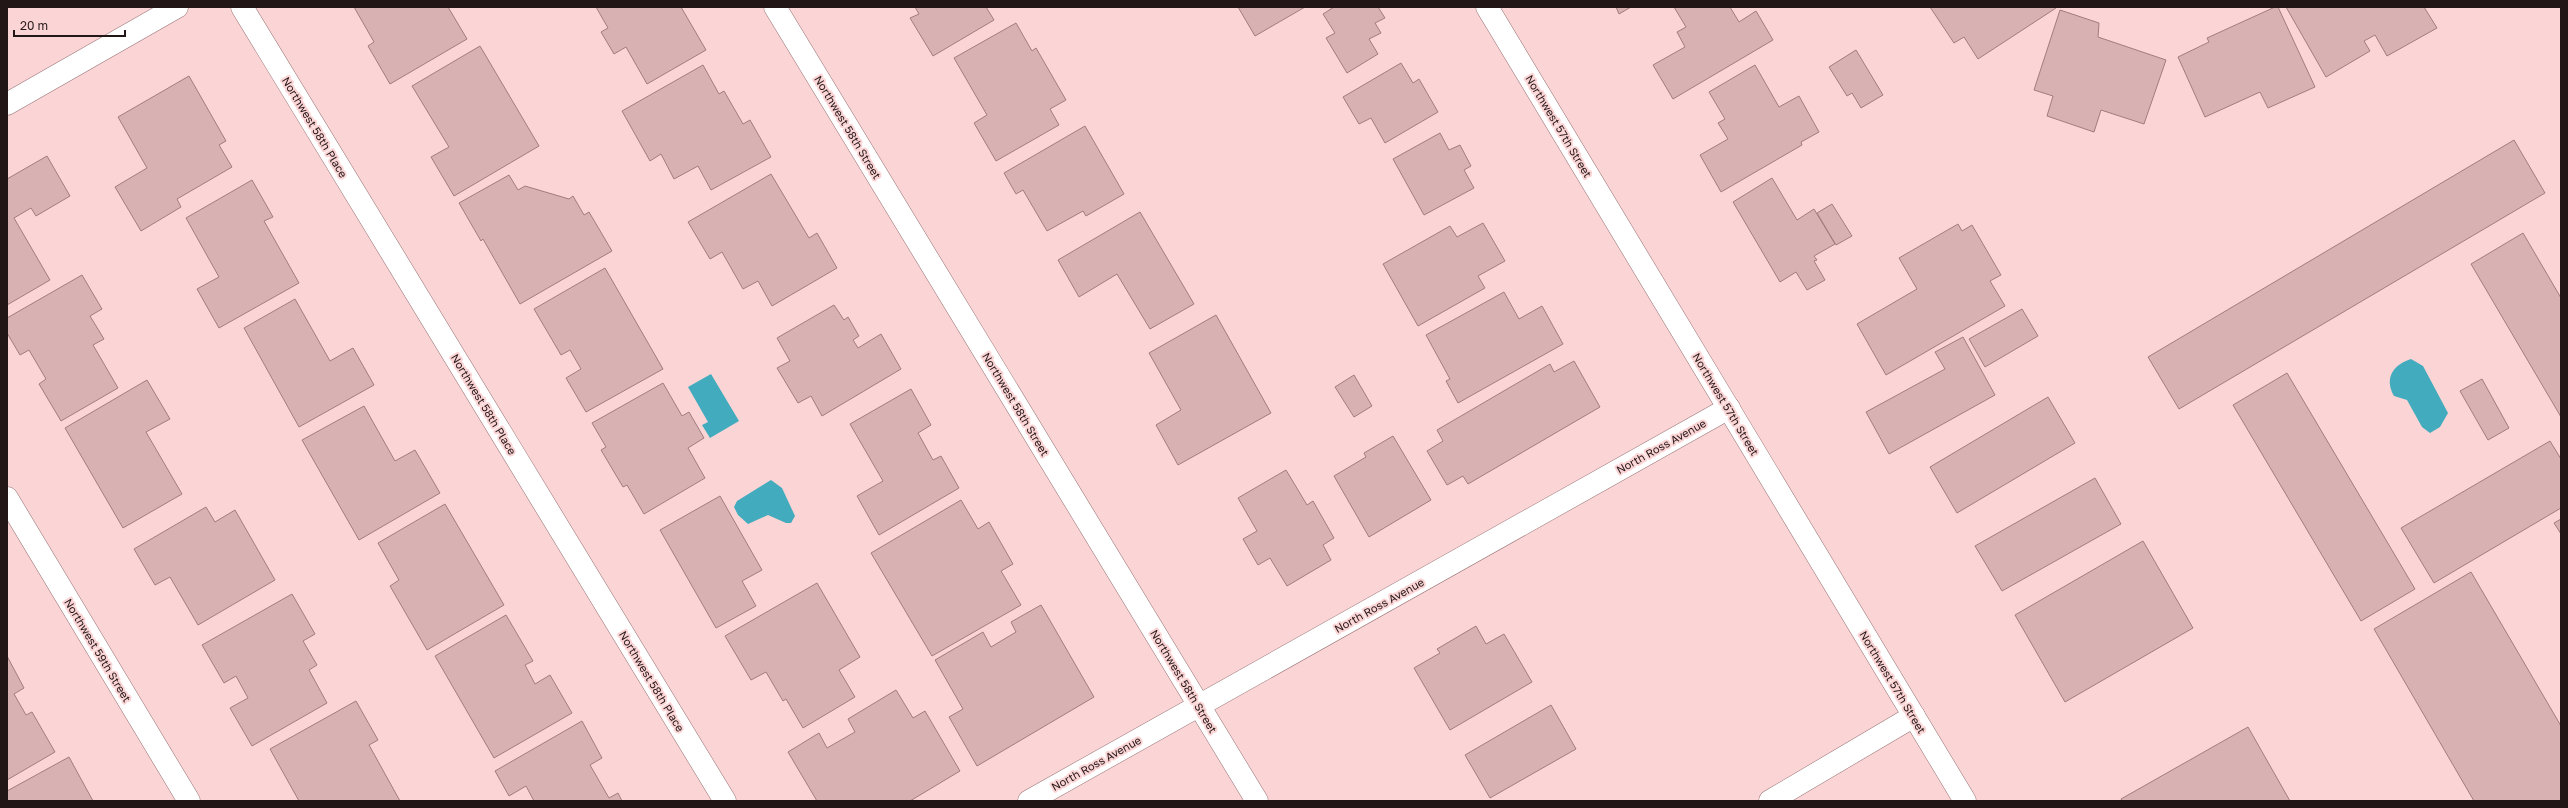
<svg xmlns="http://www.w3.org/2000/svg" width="2568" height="808" font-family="'Golos Text',sans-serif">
<rect width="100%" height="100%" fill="#fbd4d5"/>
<!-- water -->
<g fill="#42acbe">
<path d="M2411 359 2423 366 2448 413 2440 427 2430 433 2422 427 2407 400 2394 396C2384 378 2393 365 2411 359Z"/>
<path d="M711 374 739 421 710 438 702 425 708 422 688 387Z"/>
<path d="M771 480 782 488 795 516 791 523H786L768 515 748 524 738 515 734 507 737 501Z"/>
</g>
<!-- building -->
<g fill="#d8b2b3" stroke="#a07d7f">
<path d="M354 7H448L467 39 390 84 368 46 374 42Z"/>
<path d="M596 7H681L706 50 647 84 626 47 614 54 601 32 608 28Z"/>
<path d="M915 7H986L994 20 933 56 910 18 919 14Z"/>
<path d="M1238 7H1305L1255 36Z"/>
<path d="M1334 7H1378L1385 18 1375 23 1381 33 1369 39 1378 54 1347 73 1326 38 1335 33 1323 14Z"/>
<path d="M1616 7H1631L1619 14Z"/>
<path d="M1674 7H1730L1739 22 1756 11 1773 40 1673 99 1653 65 1685 47 1677 32 1686 27Z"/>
<path d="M1930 7H2055L2056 8 1978 59 1964 37 1954 43Z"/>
<path d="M2275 7H2278L2315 87 2268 108 2260 92 2205 117 2178 57 2209 42 2207 38Z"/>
<path d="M2286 7H2424L2437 28 2387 56 2375 35 2364 41 2370 51 2326 77Z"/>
<path d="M2060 10 2099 23 2098 37 2166 60 2144 124 2101 110 2094 132 2047 116 2053 96 2034 90Z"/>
<path d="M1016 23 1032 51 1036 48 1066 100 1050 109 1059 125 996 161 974 123 987 115 954 58Z"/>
<path d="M480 46 539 146 454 196 431 157 449 147 412 86Z"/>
<path d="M1856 50 1883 95 1861 108 1852 93 1847 96 1829 67Z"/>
<path d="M1401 63 1413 83 1419 79 1438 112 1385 143 1371 118 1359 124 1343 97Z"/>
<path d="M703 65 719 94 724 91 743 124 750 120 771 157 711 190 698 166 674 179 661 154 650 161 622 111Z"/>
<path d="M1755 65 1779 107 1799 96 1819 132 1801 142 1802 145 1721 192 1700 155 1728 139 1718 123 1725 119 1709 92Z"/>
<path d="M189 76 226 141 219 145 232 167 177 199 181 207 141 231 115 187 147 168 118 117Z"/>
<path d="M1085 126 1124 194 1086 216 1083 211 1047 231 1023 190 1016 194 1004 173Z"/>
<path d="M1440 133 1449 150 1460 145 1471 166 1464 170 1474 188 1424 215 1393 159Z"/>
<path d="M2514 140 2545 193 2179 409 2148 357Z"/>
<path d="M47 156 70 196 36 216 31 208 14 218 50 280 7 305V179Z"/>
<path d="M771 174 809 238 817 233 837 268 772 306 758 281 743 289 722 252 710 259 688 222Z"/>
<path d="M509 175 518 190 525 186 569 199 573 196 584 215 589 212 612 251 520 304 483 239 481 241 459 203Z"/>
<path d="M1772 178 1797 220 1814 209 1835 244 1814 256 1817 260 1814 261 1825 280 1807 290 1796 272 1780 282 1733 202Z"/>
<path d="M252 180 273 217 264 221 299 283 219 328 197 289 219 277 186 218Z"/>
<path d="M1832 204 1852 236 1836 245 1817 213Z"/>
<path d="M1140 212 1194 304 1150 329 1117 274 1079 297 1058 260Z"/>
<path d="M1483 223 1505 261 1478 276 1485 288 1418 326 1383 264 1450 226 1457 237Z"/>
<path d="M1958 224 1962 231 1972 225 2001 275 1990 281 2005 306 1886 375 1857 324 1917 289 1899 258Z"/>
<path d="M2523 233 2561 298V417L2471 264Z"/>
<path d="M605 268 663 369 586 412 566 378 581 369 570 350 561 355 534 309Z"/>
<path d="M82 275 102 309 90 316 104 339 93 345 118 388 61 421 39 384 46 379 29 350 20 355 7 333V318Z"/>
<path d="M1504 292 1519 319 1542 306 1563 344 1458 403 1446 381 1450 379 1426 335Z"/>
<path d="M295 299 330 361 353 348 374 385 299 427 244 328Z"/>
<path d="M834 305 844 320 848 317 859 336 853 340 858 348 881 334 901 369 822 416 811 396 798 403 777 368 790 361 777 338Z"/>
<path d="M2022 309 2038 336 1985 367 1969 339Z"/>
<path d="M1216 315 1271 413 1178 465 1156 425 1181 410 1149 353Z"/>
<path d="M1963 337 1995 395 1889 454 1866 412 1945 369 1935 352Z"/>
<path d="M1574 361 1600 407 1468 484 1463 476 1447 485 1427 451 1443 441 1437 430 1550 364 1554 372Z"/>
<path d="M2287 373 2415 589 2361 621 2233 405Z"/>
<path d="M1354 375 1372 406 1354 417 1335 387Z"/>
<path d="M2482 379 2509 428 2488 440 2460 391Z"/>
<path d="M147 380 170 419 146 432 182 494 123 528 65 428Z"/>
<path d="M663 383 682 416 689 412 704 438 688 448 705 478 644 514 627 485 623 487 601 450 606 447 592 423Z"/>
<path d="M911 389 931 425 918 433 933 460 941 456 959 488 879 535 857 496 883 481 850 424Z"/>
<path d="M2048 397 2075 443 1957 513 1930 467Z"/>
<path d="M364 406 395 461 415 450 440 493 359 540 302 440Z"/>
<path d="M1393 436 1431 500 1369 537 1334 476 1366 457 1364 453Z"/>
<path d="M2550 441 2561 459V508L2434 583 2401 528Z"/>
<path d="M1286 470 1307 505 1313 501 1334 538 1323 545 1331 560 1287 586 1270 558 1258 565 1243 539 1257 531 1238 498Z"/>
<path d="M2095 478 2121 524 2002 591 1975 546Z"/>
<path d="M720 496 762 570 742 581 756 606 716 628 660 530Z"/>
<path d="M961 500 978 529 989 522 1013 564 1001 571 1021 605 932 656 871 553Z"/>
<path d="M445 504 504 605 427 650 390 586 399 580 378 543Z"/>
<path d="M206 507 215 522 235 510 275 580 198 625 170 577 155 585 134 549Z"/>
<path d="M2561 519V534L2554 523Z"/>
<path d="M2143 541 2193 628 2065 702 2015 615Z"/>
<path d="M2471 572 2561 726V801H2474L2374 629Z"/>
<path d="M817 583 860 657 839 670 855 697 803 728 786 699 783 701 766 672 751 680 725 636Z"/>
<path d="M292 594 315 634 303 641 317 665 309 670 327 703 252 746 230 708 248 698 236 676 224 683 202 645Z"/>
<path d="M1041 605 1094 697 977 766 949 717 963 709 935 660 983 632 991 647 1016 632 1011 622Z"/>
<path d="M506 615 533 661 525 665 535 684 550 675 572 713 494 758 435 656Z"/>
<path d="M1476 626 1486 644 1504 634 1532 682 1450 730 1414 668 1440 653 1437 649Z"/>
<path d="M7 656 24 688 14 694 26 715 32 712 55 752 7 780Z"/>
<path d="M896 690 913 718 925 711 960 771 910 801H817L788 752 819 733 827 748 855 732 848 719Z"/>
<path d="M356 701 378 740 369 745 400 801H299L270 749Z"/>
<path d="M1551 705 1576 749 1490 798 1465 755Z"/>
<path d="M582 721 602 758 590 765 609 798 618 793 622 801H534L526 786 509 796 495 771Z"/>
<path d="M2248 727 2290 801H2122L2121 799Z"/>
<path d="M69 757 93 801H7V791Z"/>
</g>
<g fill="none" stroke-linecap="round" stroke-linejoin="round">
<!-- lane casing -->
<g stroke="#977476" stroke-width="23">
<path id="lane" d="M1770 801 1914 716"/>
</g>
<!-- street casing -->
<g stroke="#977476" stroke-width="23">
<g id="street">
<path d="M242 7 725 801"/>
<path d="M775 7 1257 801"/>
<path d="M1487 7 1965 801"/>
<path d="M7 104 177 7"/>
<path d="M7 498 189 801"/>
<path d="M1029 801 1729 408"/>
</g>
</g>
<!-- lane -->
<use href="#lane" stroke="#fff" stroke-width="22"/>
<!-- street -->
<use href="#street" stroke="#fff" stroke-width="22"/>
</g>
<g text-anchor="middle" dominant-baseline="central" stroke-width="4" stroke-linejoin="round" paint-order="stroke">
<!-- street labels -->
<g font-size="11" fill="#231617" stroke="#fbd4d5">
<text transform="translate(1559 126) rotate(59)">Northwest 57th Street</text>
<text transform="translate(315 127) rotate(59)">Northwest 58th Place</text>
<text transform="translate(848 127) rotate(59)">Northwest 58th Street</text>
<text transform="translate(484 404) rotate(59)">Northwest 58th Place</text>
<text transform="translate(1016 404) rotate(59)">Northwest 58th Street</text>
<text transform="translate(1726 404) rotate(59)">Northwest 57th Street</text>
<text transform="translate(1661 446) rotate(-29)">North Ross Avenue</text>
<text transform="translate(1379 605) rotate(-29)">North Ross Avenue</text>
<text transform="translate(98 650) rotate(59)">Northwest 59th Street</text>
<text transform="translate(652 681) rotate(59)">Northwest 58th Place</text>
<text transform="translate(1184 681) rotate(59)">Northwest 58th Street</text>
<text transform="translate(1893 682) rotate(59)">Northwest 57th Street</text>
<text transform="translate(1096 763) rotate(-29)">North Ross Avenue</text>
</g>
</g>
<!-- border -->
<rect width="2568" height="808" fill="none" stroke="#231617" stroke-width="16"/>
<!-- scale -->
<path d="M14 30v6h111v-6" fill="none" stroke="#231617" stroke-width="2"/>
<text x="20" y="30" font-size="12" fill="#231617" stroke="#fbd4d5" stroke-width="3" paint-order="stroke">20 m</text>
</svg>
